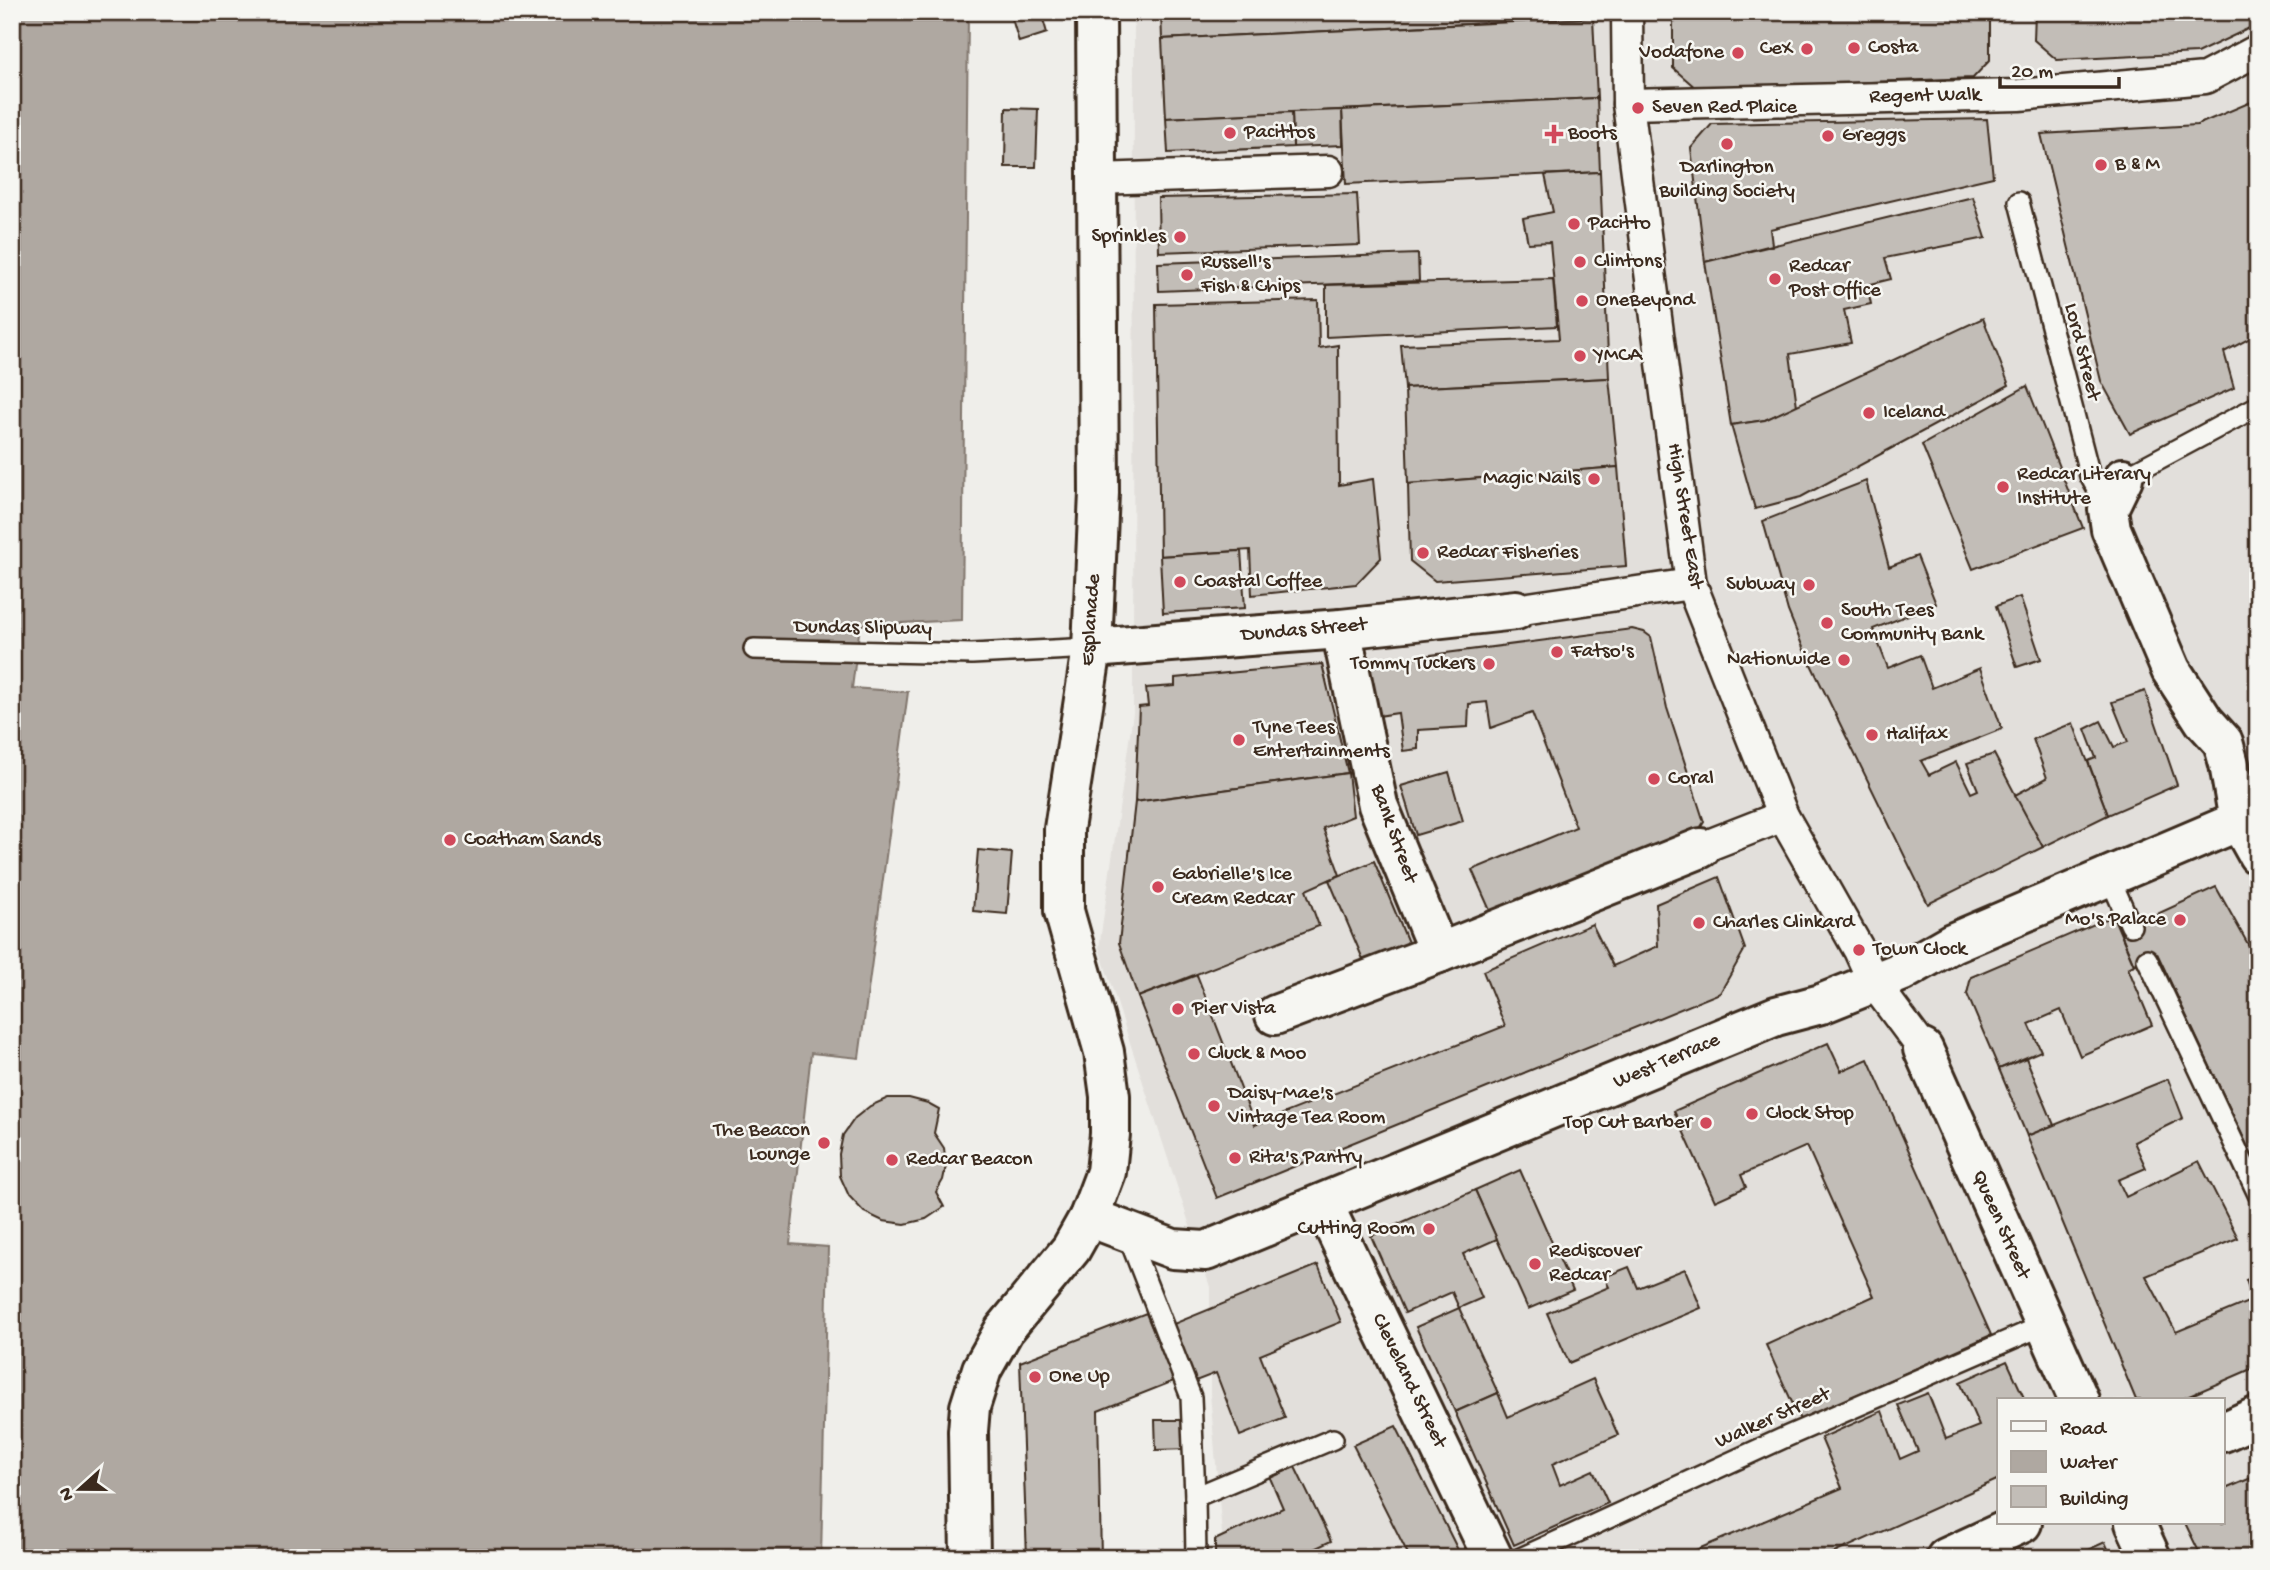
<svg xmlns="http://www.w3.org/2000/svg" width="2270" height="1570" font-family="'Gochi Hand',sans-serif">
<rect width="100%" height="100%" fill="#efeeea"/>
<filter id="ink" filterUnits="userSpaceOnUse"><feTurbulence type="fractalNoise" baseFrequency=".0143" numOctaves="2"/><feDisplacementMap in="SourceGraphic" scale="14" xChannelSelector="R" yChannelSelector="G"/><feConvolveMatrix kernelMatrix="1 2 1 2 8 2 1 2 1" color-interpolation-filters="sRGB"/></filter>
<g filter="url(#ink)">
<!-- built -->
<path fill="#e2dfdb" fill-rule="evenodd" d="M1134 12H2258V1558H1224L1210 1393V1287L1099 948 1133 713ZM1999 1400H2223V1523H1999Z"/>
<!-- water -->
<path fill="#afa8a1" stroke="#81766d" stroke-width="2" d="M12 12H968L962 620 860 625 852 688 908 692 859 1058 811 1053 790 1244 828 1247 821 1558H12Z"/>
<!-- building -->
<g fill="#c2bdb7" stroke="#3b2a1e" stroke-width="2">
<path d="M1010 12H1041L1047 33 1019 42Z"/>
<path d="M1161 12H1592L1593 18 1162 39Z"/>
<path d="M1673 12H1755L1756 20 1846 15V12H1990V60L1973 78 1697 89 1673 68Z"/>
<path d="M2035 12H2258V24L2197 53 2057 60 2034 40Z"/>
<path d="M1593 18 1597 98 1166 118 1162 39Z"/>
<path d="M1597 98 1600 172 1346 184 1342 110Z"/>
<path d="M2258 99V334L2224 352 2234 388 2130 434 2101 381 2041 134 2197 125Z"/>
<path d="M1006 108 1038 109 1036 167H1005Z"/>
<path d="M1342 110 1343 145 1293 147 1292 112Z"/>
<path d="M1292 112 1293 147 1168 153 1166 118Z"/>
<path d="M1987 119 1993 177 1770 229 1772 245 1705 262 1691 148 1712 124Z"/>
<path d="M1600 172 1609 378 1405 388 1401 345 1559 339 1550 242 1528 243 1523 218 1553 212 1545 175Z"/>
<path d="M1357 194 1360 245 1159 252 1158 198Z"/>
<path d="M1973 197 1986 238 1885 258 1891 279 1867 285 1871 304 1844 310 1851 343 1790 354 1797 406 1765 420 1731 425 1705 262Z"/>
<path d="M1418 254 1419 281 1159 291 1158 263Z"/>
<path d="M1553 279 1557 326 1326 337V285Z"/>
<path d="M1318 300 1319 348 1338 345 1339 485 1373 479 1381 558 1356 584 1252 595 1250 550 1160 556 1156 304Z"/>
<path d="M1983 318 2009 385 1801 497 1755 509 1731 425 1765 420Z"/>
<path d="M1609 378 1618 467 1408 484 1405 388Z"/>
<path d="M2027 386 2083 528 1973 569 1922 445Z"/>
<path d="M1618 467 1626 566 1435 581 1410 561 1408 484Z"/>
<path d="M1866 481 1889 567 1917 556 1936 604 1873 629 1888 668 1920 655 1932 688 1980 668 2002 729 1921 761 1929 775 1956 762 1971 793 1978 790 1967 763 1994 754 2043 847 1928 904 1804 650 1788 611 1763 521Z"/>
<path d="M1241 551 1245 608 1163 613 1160 556Z"/>
<path d="M2020 597 2041 659 2017 667 1996 606Z"/>
<path d="M1632 629 1644 632 1651 637 1667 708 1704 822 1695 836 1492 915 1472 870 1576 827 1532 713 1491 728 1487 702 1469 704 1468 727 1418 730V749L1403 751 1398 713 1378 716 1368 663Z"/>
<path d="M1322 664 1348 773 1135 802 1139 707 1148 706 1146 688 1175 686V678Z"/>
<path d="M2145 691 2177 785 2108 815 2088 761 2096 758 2085 729 2101 721 2114 747 2128 742 2112 702Z"/>
<path d="M2073 723 2108 815 2043 847 2015 795 2047 778 2033 739Z"/>
<path d="M1449 772 1463 821 1416 835 1401 786Z"/>
<path d="M1348 773 1353 816 1323 828 1340 875 1306 890 1319 926 1138 997 1119 943 1135 802Z"/>
<path d="M978 850 1012 853 1007 914 973 911Z"/>
<path d="M1374 861 1412 952 1368 971 1329 880Z"/>
<path d="M1719 877 1745 949 1720 993 1217 1198 1138 997 1197 975 1255 1125 1505 1026 1483 971 1592 924 1613 966 1658 946 1656 904Z"/>
<path d="M2216 887 2258 962V1169L2157 953 2134 965 2120 931Z"/>
<path d="M2113 916 2134 965 2128 968 2152 1025 2080 1056 2061 1010 2029 1024 2041 1051 1999 1069 1967 994 1971 977Z"/>
<path d="M1828 1043 1841 1071 1868 1059 1991 1335 1800 1420 1766 1345 1874 1296 1807 1146 1741 1175 1746 1187 1715 1201 1674 1111Z"/>
<path d="M2026 1058 2054 1125 2027 1136 1999 1069Z"/>
<path d="M2168 1079 2183 1118 2134 1142 2146 1168 2118 1180 2126 1197 2199 1161 2238 1238 2146 1276 2176 1332 2253 1300 2246 1280 2258 1276V1366L2180 1400H2136L2027 1136Z"/>
<path d="M888 1098H909L928 1103 939 1109 934 1133 944 1148 946 1166 943 1180 936 1192 944 1207 926 1219 905 1224 883 1221 864 1212 849 1196 840 1176 839 1154 843 1135 855 1118 870 1106Z"/>
<path d="M1520 1170 1573 1290 1528 1309 1475 1190Z"/>
<path d="M1475 1190 1497 1239 1463 1254 1482 1298 1459 1308 1452 1292 1405 1313 1371 1236Z"/>
<path d="M1318 1265 1341 1322 1260 1355 1285 1418 1240 1436 1216 1373 1193 1382 1171 1325Z"/>
<path d="M1629 1267 1638 1288 1685 1269 1701 1308 1569 1363 1547 1313 1609 1287 1604 1277Z"/>
<path d="M1459 1308 1498 1393 1455 1412 1416 1327Z"/>
<path d="M1146 1313 1174 1381 1098 1411 1101 1558H1027L1020 1362Z"/>
<path d="M2007 1361 2025 1400H1999V1479L1823 1558H1677L1842 1488 1821 1438 1882 1411 1900 1459 1918 1451 1898 1405 1928 1393 1946 1439 1979 1426 1960 1382Z"/>
<path d="M1593 1379 1618 1435 1552 1464 1560 1485 1593 1470 1608 1503 1514 1545 1455 1412 1498 1393 1508 1417Z"/>
<path d="M1155 1420H1188V1449L1156 1450Z"/>
<path d="M1396 1426 1462 1558H1410L1353 1445Z"/>
<path d="M1295 1467 1331 1541 1295 1558H1215V1540L1283 1508 1270 1478Z"/>
<path d="M2258 1475V1558H2202L2185 1523H2223V1490Z"/>
<path d="M2105 1542 2112 1558H2070Z"/>
</g>
<g fill="none" stroke-linecap="round" stroke-linejoin="round">
<!-- service casing -->
<g stroke="#3b2a1e" stroke-width="24">
<g id="service">
<path d="M2019 202 2090 476 2108 509"/>
<path d="M2123 478 2258 406"/>
<path d="M754 649 972 654 1092 648"/>
<path d="M2109 876 2131 926"/>
<path d="M2147 959 2258 1194"/>
<path d="M1127 1233 1191 1397 1195 1497"/>
<path d="M1196 1558 1195 1497 1333 1439"/>
<path d="M1521 1558 1788 1436 2044 1325"/>
</g>
</g>
<!-- pedestrian casing -->
<g stroke="#3b2a1e" stroke-width="35">
<g id="pedestrian">
<path d="M1627 12 1628 104 1691 584 1783 816 1859 950 1874 983 1923 1049"/>
<path d="M1628 104 2019 95 2205 78 2258 50"/>
<path d="M1097 179 1328 171"/>
<path d="M1516 610 1691 584"/>
<path d="M1701 848 1783 816"/>
</g>
</g>
<!-- minor casing -->
<g stroke="#3b2a1e" stroke-width="44">
<g id="minor">
<path d="M2123 478 2108 509 2111 529 2171 670 2204 721 2223 742 2229 764 2239 821 2258 855"/>
<path d="M1341 629 1378 805 1439 953"/>
<path d="M1092 648 1341 629 1516 610"/>
<path d="M1275 1015 1439 953 1701 848"/>
<path d="M1923 1049 2079 1400"/>
<path d="M1323 1204 1493 1558"/>
<path d="M1089 1217 1173 1249 1206 1251 1776 1016 1821 1004 1903 971 1952 943 2239 821 2258 801"/>
<path d="M2223 1432 2258 1416"/>
<path d="M2135 1523 2151 1558"/>
<path d="M1946 1558 2022 1523"/>
</g>
</g>
<!-- tertiary casing -->
<g stroke="#3b2a1e" stroke-width="44">
<path id="tertiary" d="M970 1558 968 1431 970 1407 982 1369 1004 1330 1071 1249 1089 1217 1106 1172 1110 1134V1096L1104 1052 1064 911V829L1092 648 1099 493 1096 12"/>
</g>
<!-- service -->
<use href="#service" stroke="#f6f6f2" stroke-width="19"/>
<!-- pedestrian -->
<use href="#pedestrian" stroke="#f6f6f2" stroke-width="30"/>
<!-- minor -->
<use href="#minor" stroke="#f6f6f2" stroke-width="38"/>
<!-- tertiary -->
<use href="#tertiary" stroke="#f6f6f2" stroke-width="38"/>
</g>
</g>
<!-- markers -->
<g fill="#d1495b" stroke="#f6f6f2" stroke-width="2.5">
<circle cx="1854" cy="48" r="7"/>
<circle cx="1807" cy="49" r="7"/>
<circle cx="1738" cy="53" r="7"/>
<circle cx="1638" cy="108" r="7"/>
<circle cx="1230" cy="133" r="7"/>
<path d="M1550.5 123.5h7v7h7v7h-7v7h-7v-7h-7v-7h7z"/>
<circle cx="1828" cy="136" r="7"/>
<circle cx="1727" cy="144" r="7"/>
<circle cx="2101" cy="165" r="7"/>
<circle cx="1574" cy="224" r="7"/>
<circle cx="1180" cy="237" r="7"/>
<circle cx="1580" cy="262" r="7"/>
<circle cx="1187" cy="275" r="7"/>
<circle cx="1775" cy="279" r="7"/>
<circle cx="1582" cy="301" r="7"/>
<circle cx="1580" cy="356" r="7"/>
<circle cx="1869" cy="413" r="7"/>
<circle cx="1594" cy="479" r="7"/>
<circle cx="2003" cy="487" r="7"/>
<circle cx="1423" cy="553" r="7"/>
<circle cx="1180" cy="582" r="7"/>
<circle cx="1809" cy="585" r="7"/>
<circle cx="1827" cy="623" r="7"/>
<circle cx="1557" cy="652" r="7"/>
<circle cx="1844" cy="660" r="7"/>
<circle cx="1489" cy="664" r="7"/>
<circle cx="1872" cy="735" r="7"/>
<circle cx="1239" cy="740" r="7"/>
<circle cx="1654" cy="779" r="7"/>
<circle cx="450" cy="840" r="7"/>
<circle cx="1158" cy="887" r="7"/>
<circle cx="2180" cy="920" r="7"/>
<circle cx="1699" cy="923" r="7"/>
<circle cx="1859" cy="950" r="7"/>
<circle cx="1178" cy="1009" r="7"/>
<circle cx="1194" cy="1054" r="7"/>
<circle cx="1214" cy="1106" r="7"/>
<circle cx="1752" cy="1114" r="7"/>
<circle cx="1706" cy="1123" r="7"/>
<circle cx="824" cy="1143" r="7"/>
<circle cx="1235" cy="1158" r="7"/>
<circle cx="892" cy="1160" r="7"/>
<circle cx="1429" cy="1229" r="7"/>
<circle cx="1535" cy="1264" r="7"/>
<circle cx="1035" cy="1377" r="7"/>
</g>
<g text-anchor="middle" dominant-baseline="central" stroke-width="5" stroke-linejoin="round" paint-order="stroke">
<!-- poi labels -->
<g font-size="21" fill="#3b2a1e" stroke="#f6f6f2" text-anchor="start">
<text x="1868" y="48">Costa</text>
<text x="1793" y="49" text-anchor="end">CeX</text>
<text x="1724" y="53" text-anchor="end">Vodafone</text>
<text x="1652" y="108">Seven Red Plaice</text>
<text x="1244" y="133">Pacittos</text>
<text x="1568" y="134">Boots</text>
<text x="1842" y="136">Greggs</text>
<text x="2115" y="165">B &amp; M</text>
<text x="1727" y="168" text-anchor="middle">Darlington<tspan x="1727" dy="24">Building Society</tspan></text>
<text x="1588" y="224">Pacitto</text>
<text x="1166" y="237" text-anchor="end">Sprinkles</text>
<text x="1594" y="262">Clintons</text>
<text x="1201" y="263">Russell's<tspan x="1201" dy="24">Fish &amp; Chips</tspan></text>
<text x="1789" y="267">Redcar<tspan x="1789" dy="24">Post Office</tspan></text>
<text x="1596" y="301">OneBeyond</text>
<text x="1594" y="356">YMCA</text>
<text x="1883" y="413">Iceland</text>
<text x="2017" y="475">Redcar Literary<tspan x="2017" dy="24">Institute</tspan></text>
<text x="1580" y="479" text-anchor="end">Magic Nails</text>
<text x="1437" y="553">Redcar Fisheries</text>
<text x="1194" y="582">Coastal Coffee</text>
<text x="1795" y="585" text-anchor="end">Subway</text>
<text x="1841" y="611">South Tees<tspan x="1841" dy="24">Community Bank</tspan></text>
<text x="1571" y="652">Fatso's</text>
<text x="1830" y="660" text-anchor="end">Nationwide</text>
<text x="1475" y="664" text-anchor="end">Tommy Tuckers</text>
<text x="1253" y="728">Tyne Tees<tspan x="1253" dy="24">Entertainments</tspan></text>
<text x="1886" y="735">Halifax</text>
<text x="1668" y="779">Coral</text>
<text x="464" y="840">Coatham Sands</text>
<text x="1172" y="875">Gabrielle's Ice<tspan x="1172" dy="24">Cream Redcar</tspan></text>
<text x="2166" y="920" text-anchor="end">Mo's Palace</text>
<text x="1713" y="923">Charles Clinkard</text>
<text x="1873" y="950">Town Clock</text>
<text x="1192" y="1009">Pier Vista</text>
<text x="1208" y="1054">Cluck &amp; Moo</text>
<text x="1228" y="1094">Daisy-Mae's<tspan x="1228" dy="24">Vintage Tea Room</tspan></text>
<text x="1766" y="1114">Clock Stop</text>
<text x="1692" y="1123" text-anchor="end">Top Cut Barber</text>
<text x="810" y="1131" text-anchor="end">The Beacon<tspan x="810" dy="24">Lounge</tspan></text>
<text x="1249" y="1158">Rita's Pantry</text>
<text x="906" y="1160">Redcar Beacon</text>
<text x="1415" y="1229" text-anchor="end">Cutting Room</text>
<text x="1549" y="1252">Rediscover<tspan x="1549" dy="24">Redcar</tspan></text>
<text x="1049" y="1377">One Up</text>
</g>
<!-- street labels -->
<g font-size="21" fill="#3b2a1e" stroke="#f6f6f2">
<text transform="translate(1925 97) rotate(-1)">Regent Walk</text>
<text transform="translate(2081 352) rotate(76)">Lord Street</text>
<text transform="translate(1684 516) rotate(81)">High Street East</text>
<text transform="translate(1092 620) rotate(-86)">Esplanade</text>
<text transform="translate(863 629) rotate(1)">Dundas Slipway</text>
<text transform="translate(1304 631) rotate(-5)">Dundas Street</text>
<text transform="translate(1393 834) rotate(70)">Bank Street</text>
<text transform="translate(1667 1062) rotate(-23)">West Terrace</text>
<text transform="translate(2000 1225) rotate(66)">Queen Street</text>
<text transform="translate(1408 1381) rotate(64)">Cleveland Street</text>
<text transform="translate(1773 1419) rotate(-24)">Walker Street</text>
</g>
</g>
<!-- margin -->
<rect width="2270" height="1570" fill="none" stroke="#f6f6f2" stroke-width="42"/>
<rect x="21" y="21" width="2228" height="1528" fill="none" stroke="#3b2a1e" stroke-width="2.5" filter="url(#ink)"/>
<!-- legend -->
<rect x="1997" y="1398" width="228" height="126" fill="#f6f6f2" stroke="#aba49d" stroke-width="2"/>
<rect x="2011" y="1421" width="35" height="10" fill="#f6f6f2" stroke="#aba49d" stroke-width="2"/>
<text x="2060" y="1434" font-size="21" fill="#3b2a1e">Road</text>
<rect x="2011" y="1451" width="35" height="21" fill="#afa8a1" stroke="#aba49d" stroke-width="2"/>
<text x="2060" y="1468" font-size="21" fill="#3b2a1e">Water</text>
<rect x="2011" y="1486" width="35" height="21" fill="#c2bdb7" stroke="#aba49d" stroke-width="2"/>
<text x="2060" y="1504" font-size="21" fill="#3b2a1e">Building</text>
<!-- north arrow -->
<g transform="translate(80 1489) rotate(249)" stroke="#f6f6f2" stroke-width="5" paint-order="stroke">
<path d="M0-5L12 26L0 18L-12 26Z" fill="#3b2a1e"/>
<text y="-10" font-size="19" font-weight="bold" text-anchor="middle" fill="#3b2a1e">N</text>
</g>
<!-- scale -->
<path d="M2000 77v10h119v-10" fill="none" stroke="#3b2a1e" stroke-width="3.5"/>
<text x="2011" y="77" font-size="21" fill="#3b2a1e" stroke="#f6f6f2" stroke-width="5" paint-order="stroke">20 m</text>
</svg>
